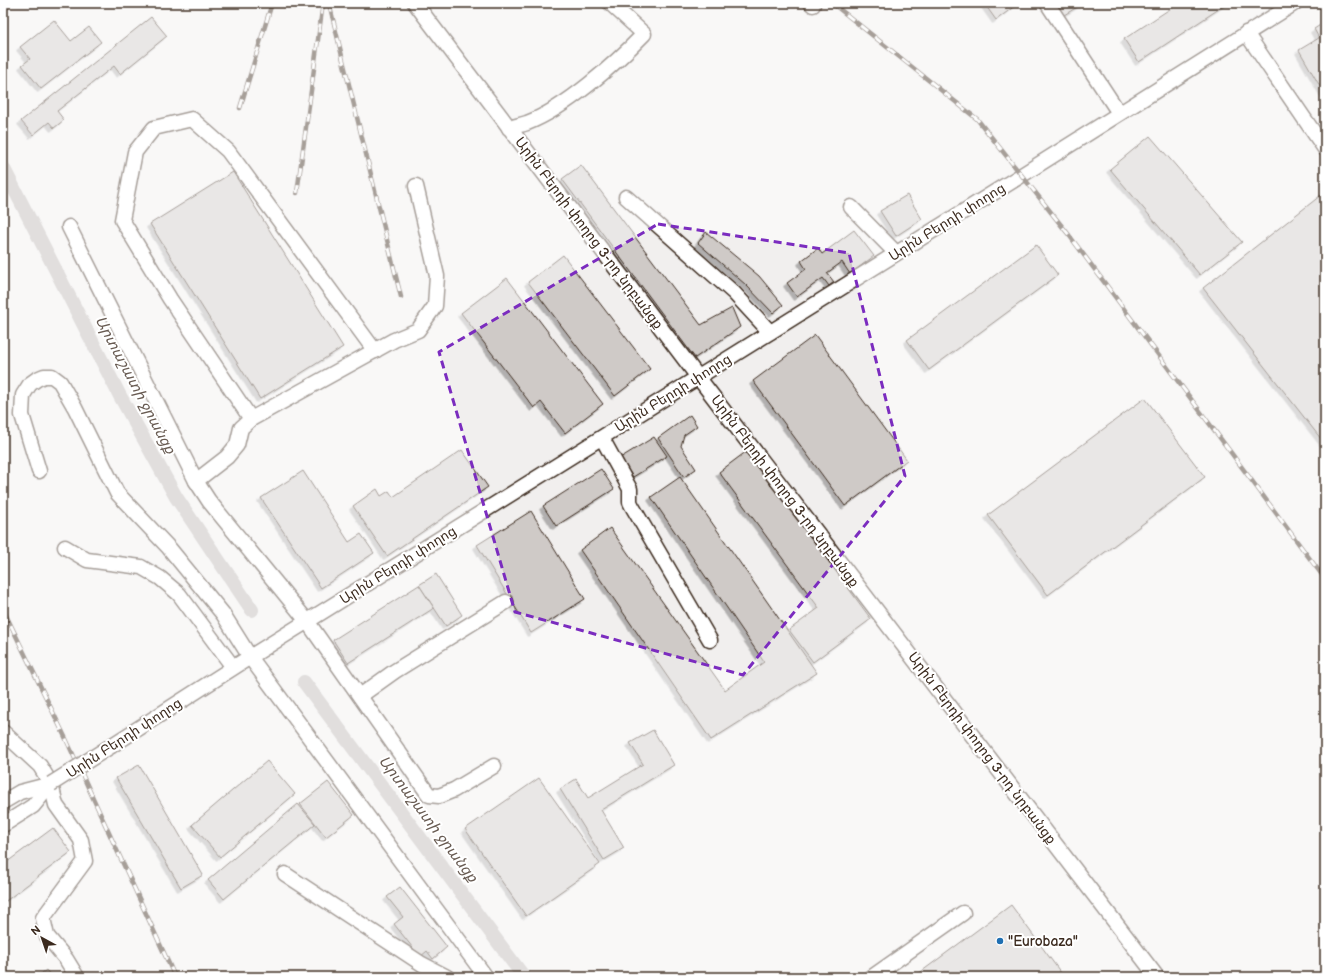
<svg xmlns="http://www.w3.org/2000/svg" width="1328" height="980" font-family="'Balsamiq Sans','Noto Sans Armenian',sans-serif">
<defs>
<filter id="shadow"><feDropShadow dx="-3.5" dy="3.5" stdDeviation="0" flood-color="#0004"/></filter>
</defs>
<rect width="100%" height="100%" fill="#fff"/>
<filter id="ink" filterUnits="userSpaceOnUse"><feTurbulence type="fractalNoise" baseFrequency=".025" numOctaves="2"/><feDisplacementMap in="SourceGraphic" scale="8" xChannelSelector="R" yChannelSelector="G"/><feConvolveMatrix kernelMatrix="1 2 1 2 8 2 1 2 1" color-interpolation-filters="sRGB"/></filter>
<g filter="url(#ink)">
<!-- built -->
<rect fill="#f1efee" x="3" y="3" width="1322" height="974"/>
<g fill="none" stroke-linecap="round" stroke-linejoin="round">
<!-- canal -->
<g stroke="#bcb6b3" stroke-width="14">
<path d="M3 167 120 396 176 497 252 610"/>
<path d="M304 682 524 977"/>
</g>
</g>
<!-- building -->
<g fill="#cfcac7" stroke="#3b2a1e" filter="url(#shadow)">
<path d="M984 3H1019L996 20Z"/>
<path d="M1056 3H1084L1064 15Z"/>
<path d="M1179 3H1228L1139 62 1124 39Z"/>
<path d="M151 17 167 36 120 74 114 66 57 111 64 120 54 128 49 122 33 135 21 121Z"/>
<path d="M54 20 71 41 89 27 101 42 41 89 22 65 30 59 20 47Z"/>
<path d="M1325 22V95L1299 50 1319 38 1314 29Z"/>
<path d="M1150 136 1242 242 1200 275 1110 169Z"/>
<path d="M581 165 701 325 732 308 740 327 695 358 562 179Z"/>
<path d="M233 172 343 347 260 399 150 224Z"/>
<path d="M1325 192V444L1203 288Z"/>
<path d="M907 195 922 219 896 236 880 211Z"/>
<path d="M854 230 874 256 850 274 842 262 827 273 834 282 829 286 823 278 797 297 787 283 806 269 801 261 818 248 822 254Z"/>
<path d="M706 232 759 276 783 305 773 313 746 285 698 243Z"/>
<path d="M1036 245 1058 275 929 370 907 340Z"/>
<path d="M563 255 650 369 615 396 528 282Z"/>
<path d="M507 278 603 404 565 433 541 402 534 408 461 313Z"/>
<path d="M815 335 907 460 845 506 753 381Z"/>
<path d="M1145 398 1205 477 1048 595 988 515Z"/>
<path d="M690 415 697 426 684 435 681 446 696 469 684 477 658 438Z"/>
<path d="M654 437 667 456 633 477 620 458Z"/>
<path d="M462 450 488 487 387 556 353 506 377 489 381 496 389 491 393 497Z"/>
<path d="M747 451 871 619 813 662 789 630 819 608 719 472Z"/>
<path d="M601 469 614 489 556 526 543 506Z"/>
<path d="M303 471 349 542 361 534 374 553 321 588 261 498Z"/>
<path d="M680 477 817 673 711 740 580 550 610 528 725 690 764 662 651 497Z"/>
<path d="M531 511 585 599 531 633 477 545Z"/>
<path d="M436 574 462 615 446 626 419 585Z"/>
<path d="M419 585 434 608 348 663 333 640Z"/>
<path d="M653 730 674 765 601 810 624 848 604 860 560 789 576 779 588 798 643 764 630 743Z"/>
<path d="M267 761 295 794 220 857 192 825Z"/>
<path d="M139 765 203 875 181 888 116 778Z"/>
<path d="M539 778 600 864 526 916 465 829Z"/>
<path d="M328 782 354 815 326 837 300 804Z"/>
<path d="M298 804 315 824 224 899 208 880Z"/>
<path d="M53 828 71 852 3 903V865Z"/>
<path d="M400 887 447 947 433 959 427 951 420 957 394 924 403 917 387 897Z"/>
<path d="M1011 905 1064 977H914Z"/>
<path d="M46 970 52 977H37Z"/>
</g>
<g fill="none" stroke-linecap="round" stroke-linejoin="round">
<!-- minor casing -->
<g stroke="#3b2a1e" stroke-width="17">
<g id="minor">
<path d="M415 3 698 377 1157 977"/>
<path d="M811 3 813 5"/>
<path d="M1047 3 1119 113"/>
<path d="M1246 33 1325 149"/>
<path d="M509 128C515 126 521 125 527 123 566 108 615 64 644 34L610 3"/>
<path d="M626 197 734 293 770 332"/>
<path d="M851 207 896 253"/>
<path d="M69 227 196 481 209 501 307 621 429 795 439 796 454 790 494 766"/>
<path d="M251 419 170 299 122 220 135 152 154 128 192 119 228 151 375 351"/>
<path d="M602 438 630 489V502L632 506 710 640"/>
<path d="M39 471 22 415 23 395 30 384 37 379 44 376H52L60 382 75 408 117 493 169 548 223 614 250 657 486 977"/>
<path d="M196 481 227 457 237 445 241 428 251 419 394 340 418 330 435 306 437 276 416 186"/>
<path d="M65 547 87 560 141 567 160 578 179 594 233 667"/>
<path d="M360 696 395 671 506 602"/>
<path d="M3 732 40 766 51 784 56 805 81 840 85 861 43 918 47 936 66 959 77 977"/>
<path d="M111 746 250 657 1022 175 1295 3"/>
<path d="M3 802 20 792 51 784"/>
<path d="M3 825 33 806 51 784"/>
<path d="M285 874 422 964 447 977"/>
<path d="M872 977 963 913"/>
</g>
</g>
<!-- minor -->
<use href="#minor" stroke="#fff" stroke-width="14"/>
<!-- rail casing -->
<g stroke="#3b2a1e" stroke-width="4.5">
<g id="rail">
<path d="M329 3 401 297"/>
<path d="M832 3 977 119 1069 235 1325 579"/>
<path d="M240 108 272 3"/>
<path d="M297 193 323 3"/>
<path d="M3 609 66 739 175 977"/>
</g>
</g>
<!-- rail -->
<use href="#rail" stroke="#fff" stroke-width="3" stroke-dasharray="9" stroke-linecap="butt"/>
<!-- minor-bridge casing -->
<g stroke="#3b2a1e" stroke-width="17" stroke-linecap="butt">
<path id="minor-bridge" d="M51 784 111 746"/>
</g>
<!-- minor-bridge -->
<use href="#minor-bridge" stroke="#fff" stroke-width="14"/>
</g>
</g>
<!-- marked area -->
<path d="M0 0H1328V980H0ZM658 224 849 253 905 476 743 675 515 612 439 352Z" fill="#fff" fill-opacity=".55" fill-rule="evenodd"/>
<path fill="none" stroke="#7b2cbf" stroke-width="3" stroke-dasharray="8 5" stroke-linejoin="round" d="M658 224 849 253 905 476 743 675 515 612 439 352Z"/>
<!-- markers -->
<circle fill="#1f6fb2" stroke="#fff" stroke-width="1.5" cx="1000" cy="941" r="4"/>
<g text-anchor="middle" dominant-baseline="central" stroke-width="4" stroke-linejoin="round" paint-order="stroke">
<!-- street labels -->
<g font-size="14" fill="#3b2a1e" stroke="#fff">
<text transform="translate(947 222) rotate(-32)">Արին Բերդի փողոց</text>
<text transform="translate(589 233) rotate(53)">Արին Բերդի փողոց 3-րդ նրբանցք</text>
<text transform="translate(673 393) rotate(-32)">Արին Բերդի փողոց</text>
<text transform="translate(785 491) rotate(53)">Արին Բերդի փողոց 3-րդ նրբանցք</text>
<text transform="translate(398 565) rotate(-32)">Արին Բերդի փողոց</text>
<text transform="translate(124 738) rotate(-33)">Արին Բերդի փողոց</text>
<text transform="translate(982 748) rotate(53)">Արին Բերդի փողոց 3-րդ նրբանցք</text>
</g>
<!-- poi labels -->
<g font-size="14" fill="#3b2a1e" stroke="#fff" text-anchor="start">
<text x="1008" y="941">"Eurobaza"</text>
</g>
<!-- water labels -->
<g font-size="15" font-style="italic" fill="#685b52" stroke="#fff">
<text transform="translate(135 385) rotate(62)">Արտաշատի ջրանցք</text>
<text transform="translate(428 819) rotate(53)">Արտաշատի ջրանցք</text>
</g>
</g>
<!-- margin -->
<rect width="1328" height="980" fill="none" stroke="#fff" stroke-width="16"/>
<rect x="8" y="8" width="1312" height="964" fill="none" stroke="#3b2a1e" stroke-width="1.5" filter="url(#ink)"/>
<!-- north arrow -->
<g transform="translate(42 938) rotate(320)" stroke="#ffffff" stroke-width="3" paint-order="stroke">
<path d="M0-3L7 15L0 10L-7 15Z" fill="#3b2a1e"/>
<text y="-6" font-size="11" font-weight="bold" text-anchor="middle" fill="#3b2a1e">N</text>
</g>
</svg>
